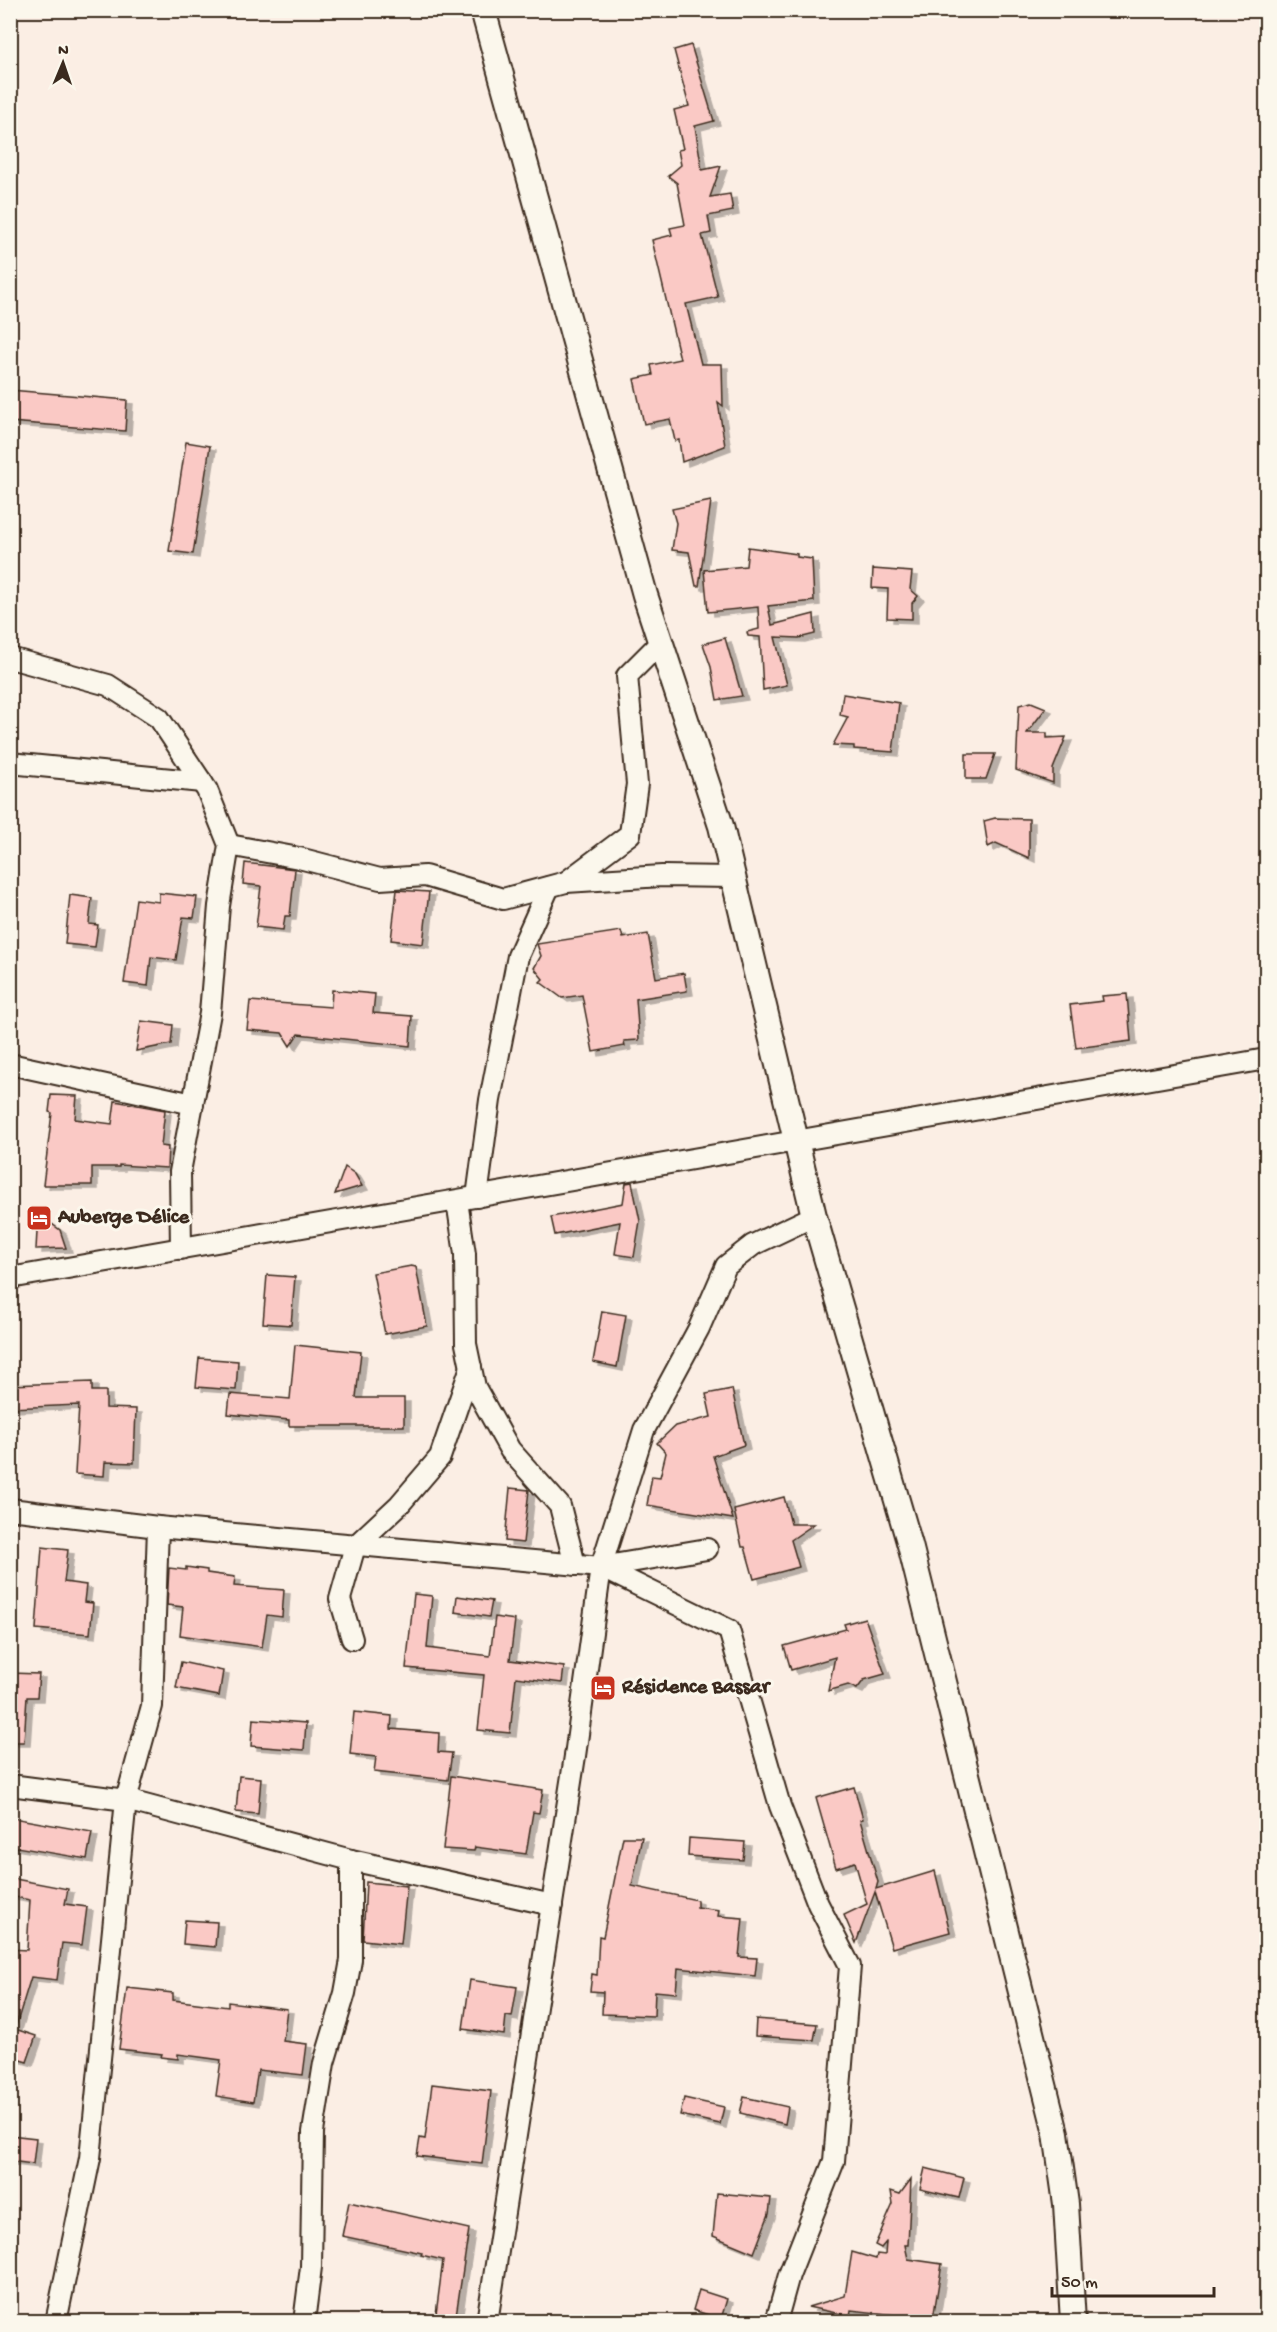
<svg xmlns="http://www.w3.org/2000/svg" width="1277" height="2332" font-family="'Gochi Hand',sans-serif">
<defs>
<filter id="shadow"><feDropShadow dx="6" dy="4" stdDeviation="0" flood-color="#0004"/></filter>
</defs>
<rect width="100%" height="100%" fill="#fbeee4"/>
<filter id="ink" filterUnits="userSpaceOnUse"><feTurbulence type="fractalNoise" baseFrequency=".0167" numOctaves="2"/><feDisplacementMap in="SourceGraphic" scale="12" xChannelSelector="R" yChannelSelector="G"/><feConvolveMatrix kernelMatrix="1 2 1 2 8 2 1 2 1" color-interpolation-filters="sRGB"/></filter>
<g filter="url(#ink)">
<!-- building -->
<g fill="#fac9c5" stroke="#3b2a1e" stroke-width="1.5" filter="url(#shadow)">
<path d="M691 45 714 121 695 126 702 170 721 166 710 197 730 194 733 211 708 216 711 233 702 235 718 297 686 304 701 364H722L723 406 718 402 725 446 682 462 679 440 675 441 670 419 644 424 634 379 653 375 651 365 680 359 652 240 672 235 670 228 685 225 677 183 668 176 681 165 678 150 683 149 674 110 689 106 674 50Z"/>
<path d="M10 390 127 400 125 431 10 422Z"/>
<path d="M186 442 210 446 193 554 169 551Z"/>
<path d="M711 501 699 586H696L689 552 672 550 676 523 672 509Z"/>
<path d="M748 547 797 554V557L812 559 814 601 768 606 772 625 814 614 815 634 799 638 775 637 787 685 763 690 760 637 748 636 747 632 759 629 758 607 708 612 704 570 746 566Z"/>
<path d="M873 569 912 572 910 589 918 596 912 603V619L887 618 888 589 872 588Z"/>
<path d="M725 638 742 696 717 700 711 667 703 644Z"/>
<path d="M843 694 899 703 893 752 854 749V746L833 745 848 717 840 715Z"/>
<path d="M1031 702 1046 708 1027 733H1047V738L1066 737 1053 769V783L1016 770 1019 705Z"/>
<path d="M966 754H995L986 779H966Z"/>
<path d="M995 818 1029 819V858L996 843 988 847 984 821Z"/>
<path d="M245 863 295 869 290 916H285L283 930 256 927 261 886 243 884Z"/>
<path d="M397 890 429 892 423 944 391 940Z"/>
<path d="M159 893 197 897 194 918 183 917 176 960 151 957 148 986 124 983 136 899 159 902Z"/>
<path d="M70 895 92 898 89 924 98 925 95 947 65 944Z"/>
<path d="M621 931 623 938 648 934 656 978 684 973 687 991 636 999 639 1040 624 1041 625 1046 593 1052 582 995 562 998 540 982 543 979 534 968 541 956 537 944Z"/>
<path d="M332 990 375 994 373 1013 412 1016 410 1046 298 1034 290 1046 282 1033 247 1030 250 1001 331 1007Z"/>
<path d="M1127 994 1131 1041 1076 1048 1070 1005 1103 1001 1102 996Z"/>
<path d="M141 1021 173 1025 171 1044 136 1051Z"/>
<path d="M51 1095 77 1096 75 1119 112 1124 115 1101 165 1110 161 1146 168 1147 167 1168 119 1165V1167H92V1185H43L52 1113 49 1112Z"/>
<path d="M345 1167 355 1174 362 1186 335 1194Z"/>
<path d="M632 1182 640 1221 634 1257 615 1254 620 1222 555 1235 551 1217 623 1203 626 1183Z"/>
<path d="M38 1214 60 1230 66 1248 36 1249Z"/>
<path d="M411 1266 416 1267 427 1326 385 1334 373 1273Z"/>
<path d="M267 1275 295 1277 291 1325 263 1323Z"/>
<path d="M602 1311 626 1315 617 1367 593 1362Z"/>
<path d="M295 1345 361 1352 356 1398H404V1426H289V1420L228 1414 230 1394 290 1399Z"/>
<path d="M199 1358 238 1361 236 1390 196 1387Z"/>
<path d="M92 1382V1391H106V1408L136 1409 134 1463 105 1462 104 1476 75 1474 79 1405 10 1408V1385Z"/>
<path d="M732 1389 744 1445 713 1456 733 1519 647 1505 652 1476 660 1477 666 1453 657 1443 675 1426 711 1417 706 1394Z"/>
<path d="M510 1488 529 1490 523 1543 505 1541Z"/>
<path d="M784 1497 791 1524H814L791 1540 799 1567 754 1579 745 1547H742L734 1510Z"/>
<path d="M42 1547 68 1550 64 1582 86 1585 84 1602 93 1603 90 1634 36 1629Z"/>
<path d="M186 1567 207 1570V1573L235 1577 234 1586 284 1590 282 1617 267 1615 262 1647 180 1635 183 1607 167 1605 169 1568 186 1570Z"/>
<path d="M414 1594 432 1596 427 1648 490 1656 495 1617 515 1620 510 1660 564 1667 562 1683 516 1677 510 1733 478 1730 484 1675 406 1668Z"/>
<path d="M457 1596 492 1601 489 1617 455 1612Z"/>
<path d="M865 1618 885 1674 864 1680 857 1689 848 1685 828 1691 835 1657 791 1670 784 1646 846 1629 844 1624Z"/>
<path d="M181 1662 223 1671 219 1696 176 1688Z"/>
<path d="M10 1673 39 1674 37 1697H27L24 1742H10Z"/>
<path d="M354 1712 392 1716 391 1729 439 1733 438 1752 452 1753 448 1780 374 1772 376 1757 350 1754Z"/>
<path d="M253 1719 306 1723 304 1750 251 1746Z"/>
<path d="M239 1776 261 1778 258 1814 236 1812Z"/>
<path d="M451 1776 543 1790 539 1813 533 1812 526 1854 475 1847 474 1851 443 1849Z"/>
<path d="M854 1787 863 1819 860 1820 878 1882 876 1889 935 1871 950 1932 892 1948 875 1892 856 1943 844 1915 867 1904 855 1862 836 1868 816 1798Z"/>
<path d="M13 1818 92 1832 87 1859 10 1846Z"/>
<path d="M623 1837H642L632 1886 697 1900V1907L719 1910 718 1916 743 1918 739 1957 757 1958 755 1976 678 1968 676 1993 655 1991 654 2016 602 2014 603 1992 590 1991 592 1974 597 1975 599 1936 603 1937Z"/>
<path d="M689 1838 745 1842 743 1860 688 1856Z"/>
<path d="M10 1878 68 1889 65 1904 87 1907 82 1945 62 1943 57 1980 31 1977 15 2029 36 2036 27 2062 10 2057V1949L27 1950 30 1900 10 1896Z"/>
<path d="M366 1882 407 1886 401 1944 363 1940Z"/>
<path d="M185 1920 217 1922 215 1947 183 1944Z"/>
<path d="M470 1980 517 1987 512 2017 506 2016 504 2035 463 2029Z"/>
<path d="M127 1988 173 1993V2000L228 2007V2002L287 2009 283 2041 307 2044 303 2075 258 2070 253 2102 216 2096 221 2060 178 2054V2059L161 2057 162 2054 119 2049Z"/>
<path d="M756 2019 817 2024 814 2040 755 2036Z"/>
<path d="M432 2084 491 2091 482 2164 417 2156 420 2138 425 2139Z"/>
<path d="M744 2097 788 2107 785 2124 740 2113Z"/>
<path d="M684 2098 724 2107 720 2124 680 2115Z"/>
<path d="M10 2135 36 2138 33 2164 10 2161Z"/>
<path d="M925 2168 964 2178 959 2198 920 2189Z"/>
<path d="M911 2179 908 2245H905L908 2259 942 2264 933 2319 851 2310 850 2316 808 2307 845 2296 852 2252 876 2259 877 2254 885 2255 886 2242 881 2248 875 2245 893 2204 891 2191 900 2194Z"/>
<path d="M717 2193 771 2198 769 2214 754 2253 713 2236Z"/>
<path d="M349 2202 469 2229 455 2322H435L443 2260 421 2255 422 2253 342 2236Z"/>
<path d="M699 2290 727 2299 721 2319 693 2310Z"/>
</g>
<g fill="none" stroke-linecap="round" stroke-linejoin="round">
<!-- minor casing -->
<g stroke="#3b2a1e" stroke-width="24">
<g id="minor">
<path d="M10 658 108 685 159 718 207 790 229 845 219 906 210 1013 180 1172 181 1249"/>
<path d="M10 763 202 782"/>
<path d="M229 845 299 858 380 879 425 876 503 899 566 882 630 834 637 784 627 676 660 643"/>
<path d="M566 882 662 876 733 877"/>
<path d="M10 1064 193 1104"/>
<path d="M477 1197 490 1100 518 956 549 887"/>
<path d="M457 1201 465 1254 466 1344 475 1387 510 1450 560 1506 575 1565"/>
<path d="M10 1278 1266 1059"/>
<path d="M10 1509 158 1527 601 1567 707 1549"/>
<path d="M601 1567 729 1630 780 1806 818 1904 850 1966 834 2161 789 2275 776 2322"/>
<path d="M352 1639 340 1599 355 1546 399 1505 440 1457 471 1367"/>
<path d="M10 1785 126 1800 351 1860 552 1905"/>
<path d="M56 2322 90 2158 126 1800 152 1706 158 1527"/>
<path d="M304 2322 311 2267 313 2132 324 2063 345 1993 351 1960V1860"/>
<path d="M487 2322 575 1756 601 1567 644 1430 699 1328 726 1266 753 1245 814 1216"/>
</g>
</g>
<!-- tertiary casing -->
<g stroke="#3b2a1e" stroke-width="28">
<path id="tertiary" d="M483 10 645 595 721 826 814 1216 910 1545 1056 2133 1066 2204 1073 2322"/>
</g>
<!-- minor -->
<use href="#minor" stroke="#fbf7ec" stroke-width="20"/>
<!-- tertiary -->
<use href="#tertiary" stroke="#fbf7ec" stroke-width="24"/>
</g>
</g>
<!-- icons -->
<defs>
<g id="hotel-square" transform="scale(1.35)"><rect x="-9" y="-9" width="18" height="18" rx="4" fill="#c8321e" stroke="#fbf7ec"/><path d="M-6-4.5h1.5V1H6V5H4.5V3h-9V5H-6ZM-4 0a1.8 1.8 0 1 1 3.6 0ZM.5 0V-2.5h3Q6-2.5 6 0Z" fill="#fff"/></g>
</defs>
<g fill-rule="evenodd">
<use href="#hotel-square" x="39" y="1218"/>
<use href="#hotel-square" x="603" y="1688"/>
</g>
<g text-anchor="middle" dominant-baseline="central" stroke-width="6" stroke-linejoin="round" paint-order="stroke">
<!-- poi labels -->
<g font-size="21" font-weight="bold" fill="#3b2a1e" stroke="#fbf7ec" text-anchor="start">
<text x="58" y="1218">Auberge Délice</text>
<text x="622" y="1688">Résidence Bassar</text>
</g>
</g>
<!-- margin -->
<rect width="1277" height="2332" fill="none" stroke="#fbf7ec" stroke-width="36"/>
<rect x="18" y="18" width="1241" height="2296" fill="none" stroke="#3b2a1e" stroke-width="2" filter="url(#ink)"/>
<!-- north arrow -->
<g transform="translate(63 63) rotate(2)" stroke="#fbf7ec" stroke-width="4.5" paint-order="stroke">
<path d="M0-4.5L10 22L0 15L-10 22Z" fill="#3b2a1e"/>
<text y="-9" font-size="16" font-weight="bold" text-anchor="middle" fill="#3b2a1e">N</text>
</g>
<!-- scale -->
<path d="M1052 2287v9h162v-9" fill="none" stroke="#3b2a1e" stroke-width="3"/>
<text x="1061" y="2287" font-size="18" fill="#3b2a1e" stroke="#fbf7ec" stroke-width="4.5" paint-order="stroke">50 m</text>
</svg>
